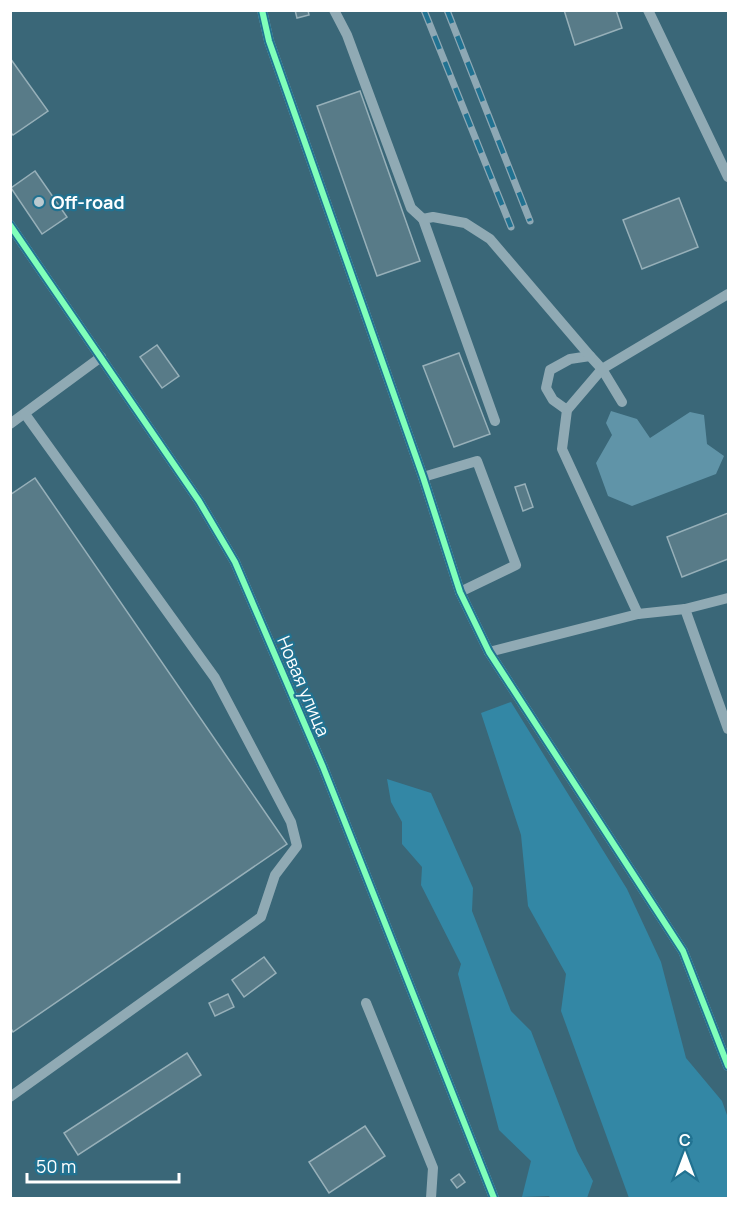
<svg xmlns="http://www.w3.org/2000/svg" width="739" height="1209" font-family="Manrope,sans-serif">
<rect width="100%" height="100%" fill="#3a6778"/>
<!-- green -->
<g fill="#3387a5">
<path d="M511 702 627 889 661 962 686 1058 722 1101 728 1118V1198H629L561 1011 566 974 528 906 521 835 481 713Z"/>
<path d="M387 779 431 793 473 888 472 911 511 1011 531 1031 577 1151 593 1181 587 1198H551L549 1196 522 1197 531 1161 499 1130 458 974 461 964 421 885 422 867 402 844V822L391 802Z"/>
</g>
<!-- water -->
<path fill="#6094a8" d="M611 411 637 419 650 438 690 412 704 415 707 444 724 456 716 474 632 506 608 496 596 463 612 435 606 423Z"/>
<!-- building -->
<g fill="#587b88" stroke="#97b0b9" stroke-width="1.5">
<path d="M295 10H308L309 15 297 18Z"/>
<path d="M564 10H616L622 28 575 45Z"/>
<path d="M10 58 48 111 13 135 10 132Z"/>
<path d="M360 91 420 261 377 276 317 106Z"/>
<path d="M35 171 67 217 42 234 11 188Z"/>
<path d="M679 198 698 247 642 269 623 220Z"/>
<path d="M157 345 179 376 162 388 140 357Z"/>
<path d="M459 353 490 434 454 447 423 366Z"/>
<path d="M35 478 287 844 13 1032 10 1027V495Z"/>
<path d="M525 484 533 507 523 511 515 487Z"/>
<path d="M728 513V559L682 577 667 537Z"/>
<path d="M264 957 276 973 244 997 232 980Z"/>
<path d="M228 994 234 1007 215 1016 209 1003Z"/>
<path d="M187 1053 201 1075 78 1155 64 1133Z"/>
<path d="M365 1126 385 1156 329 1193 309 1162Z"/>
<path d="M459 1174 465 1182 457 1188 451 1180Z"/>
</g>
<g fill="none" stroke-linecap="round" stroke-linejoin="round">
<!-- minor -->
<g stroke="#90aab4" stroke-width="10">
<path d="M262 10 269 41 423 477 460 592 489 652 683 951 728 1066"/>
<path d="M334 10 347 35 411 208 423 219"/>
<path d="M648 10 728 177"/>
<path d="M10 225 199 501 235 562 323 767 494 1198"/>
<path d="M622 402 602 369 567 410 562 449 638 614"/>
<path d="M567 410 553 400 546 388 550 370 570 359 590 356 602 369 728 294"/>
<path d="M495 421 423 219 433 217 465 223 490 239 590 356"/>
<path d="M10 424 101 357"/>
<path d="M423 477 477 461 516 565 460 592"/>
<path d="M685 609 728 729"/>
<path d="M489 652 638 614 685 609 728 598"/>
<path d="M366 1003 433 1168 431 1198"/>
<path d="M10 1097 261 917 275 875 297 846 291 822 215 678 25 414"/>
</g>
<!-- rail casing -->
<g stroke="#8ea8b4" stroke-width="7">
<g id="rail">
<path d="M424 10 511 227"/>
<path d="M447 10 530 221"/>
</g>
</g>
<!-- rail -->
<use href="#rail" stroke="#217291" stroke-width="4.5" stroke-dasharray="14" stroke-linecap="butt"/>
<!-- cycleway casing -->
<g stroke="#217291" stroke-width="10">
<g id="cycleway">
<path d="M262 10 269 41 423 477 460 592 489 652 683 951 728 1066"/>
<path d="M10 225 199 501 235 562 323 767 494 1198"/>
</g>
</g>
<!-- cycleway -->
<use href="#cycleway" stroke="#80ffba" stroke-width="6"/>
</g>
<!-- markers -->
<circle fill="#bacad0" stroke="#217291" stroke-width="2" cx="39" cy="202" r="6"/>
<g text-anchor="middle" dominant-baseline="central" stroke-width="4.5" stroke-linejoin="round" paint-order="stroke">
<!-- poi labels -->
<g font-size="18" font-weight="bold" fill="#fff" stroke="#217291" text-anchor="start">
<text x="51" y="202">Off-road</text>
</g>
<!-- street labels -->
<g font-size="18" fill="#fff" stroke="#217291">
<text transform="translate(304 686) rotate(67)">Новая улица</text>
</g>
</g>
<!-- border -->
<rect width="739" height="1209" fill="none" stroke="#ffffff" stroke-width="24"/>
<!-- north arrow -->
<g transform="translate(685 1155)" stroke="#217291" stroke-width="4.5" paint-order="stroke">
<path d="M0-4.5L10 22L0 15L-10 22Z" fill="#ffffff"/>
<text y="-9" font-size="16" font-weight="bold" text-anchor="middle" fill="#ffffff">С</text>
</g>
<!-- scale -->
<path d="M27 1173v9h152v-9" fill="none" stroke="#ffffff" stroke-width="3"/>
<text x="36" y="1173" font-size="18" fill="#ffffff" stroke="#217291" stroke-width="4.5" paint-order="stroke">50 m</text>
</svg>
